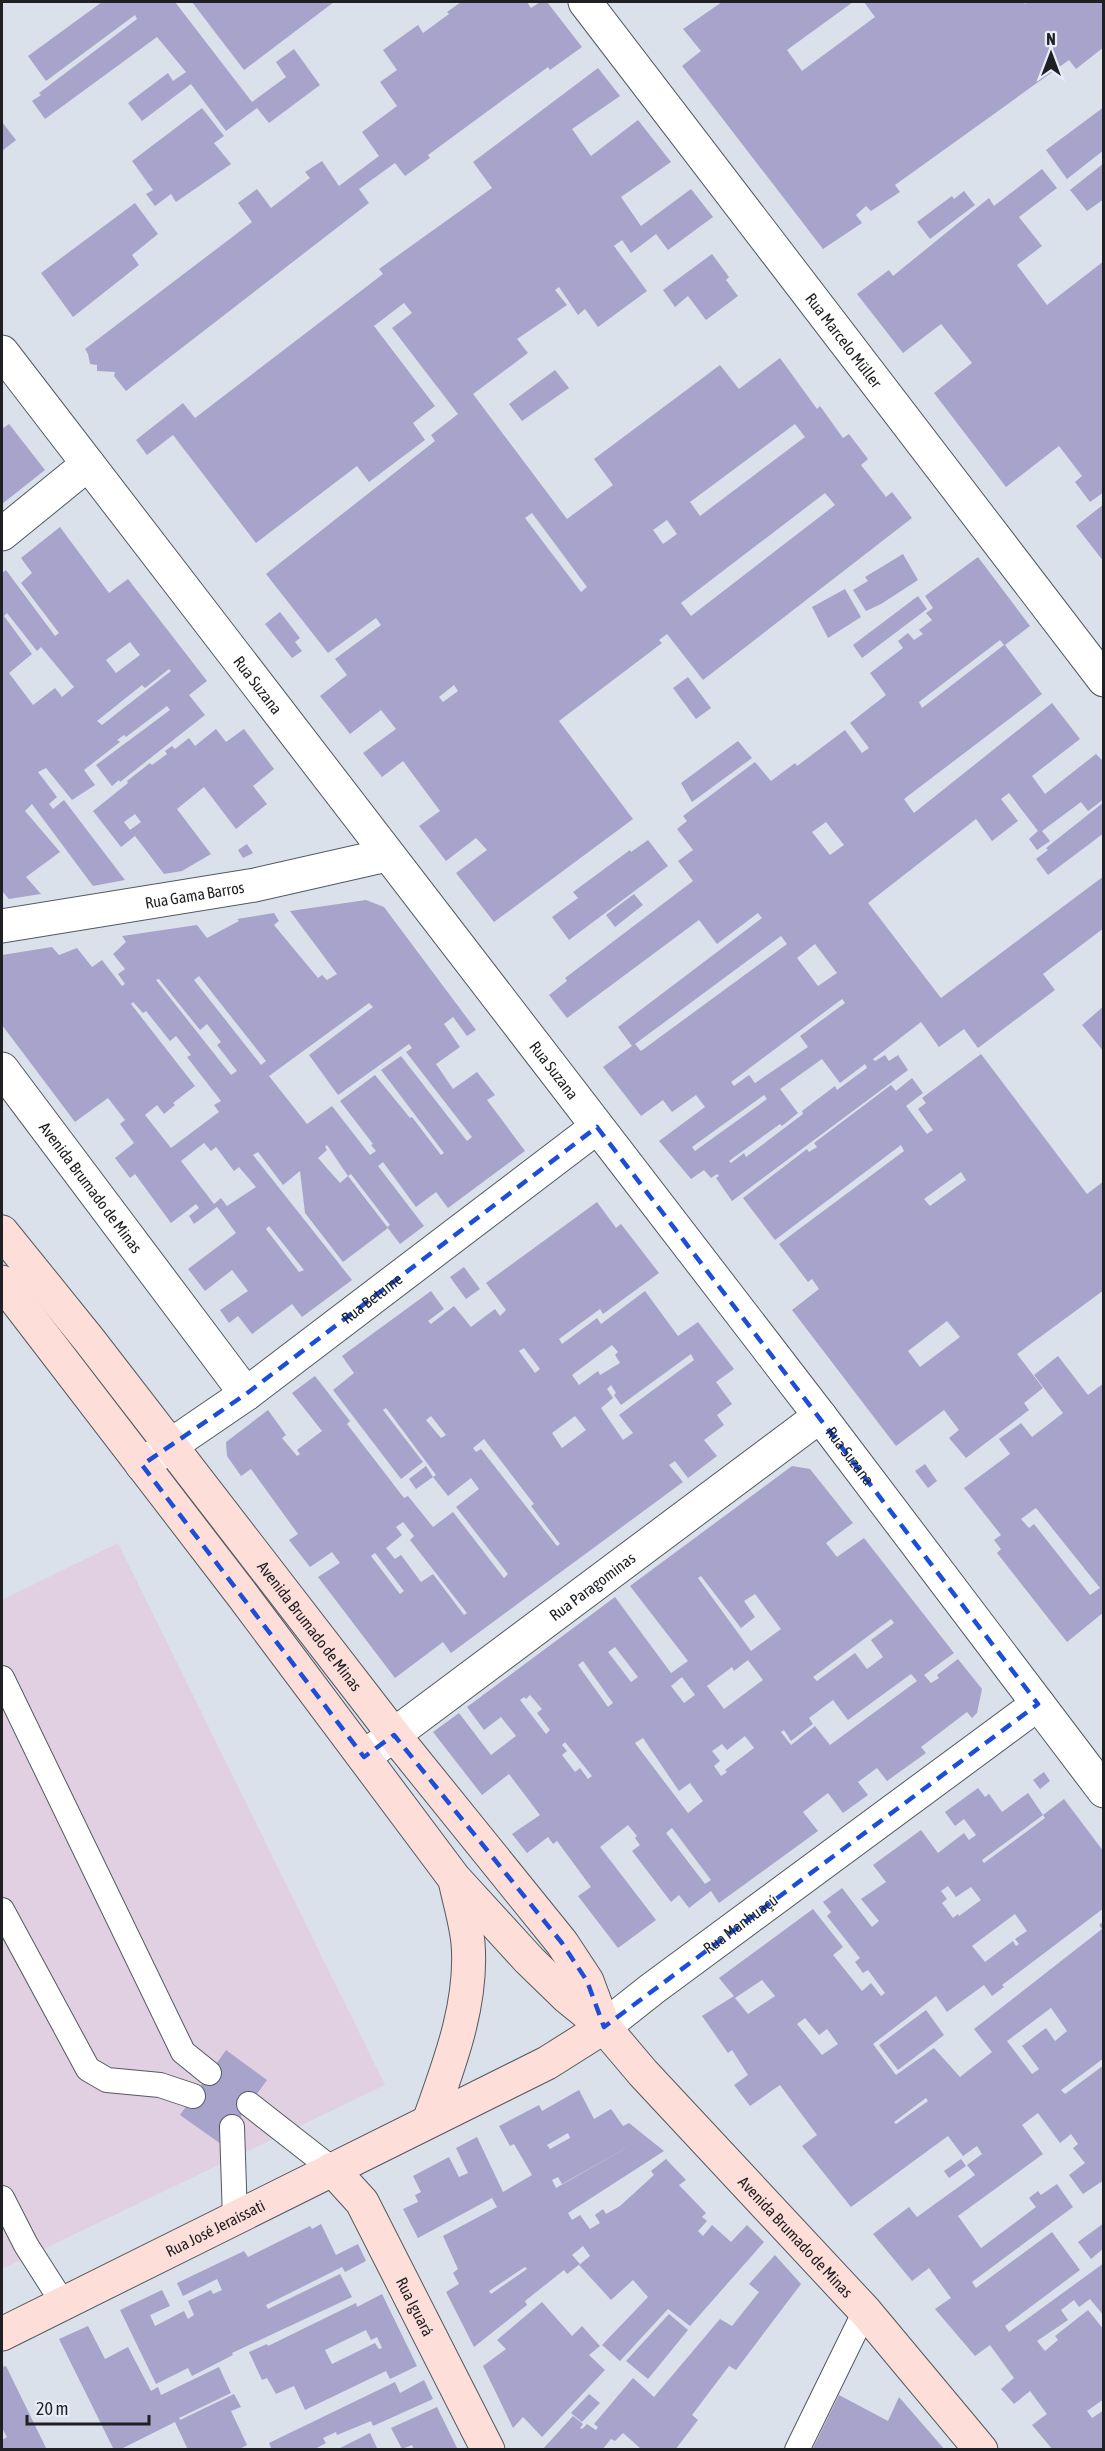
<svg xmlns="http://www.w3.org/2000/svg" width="1105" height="2451" font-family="'Asap Condensed',sans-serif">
<rect width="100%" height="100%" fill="#dae1ea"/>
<!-- medical -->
<path fill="#e1d0e1" d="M118 1543 385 2085 2 2269V1600Z"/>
<!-- building -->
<g fill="#a8a3cb" fill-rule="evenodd">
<path d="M102 2H175L252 102 286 77 276 62 294 49 320 85 269 123 257 108 226 131 191 84 142 121 128 103 168 73 173 81 186 72 157 37 45 119 32 101 41 95 39 93 137 19 135 15 46 81 28 56Z"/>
<path d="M192 2H334L244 70Z"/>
<path d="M461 2H527L531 8 540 2H547L582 47 550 70 548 67 428 155 430 158 405 176 395 163 359 189 369 203 126 391 114 376 115 372 97 371V365L90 364 88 354 85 349 252 222 238 203 257 189 271 208 310 178 305 172 322 161 339 186 379 156 362 132 397 106 380 82 397 70 383 50 418 25 423 33 449 14 447 12Z"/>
<path d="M722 2H853L787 50 802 71 875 17 864 2H1024L1025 4 1028 2H1104V47L1076 69 1069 60 895 185 900 192 871 211 866 206 856 215 862 223 823 249 682 66 701 51 683 29Z"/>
<path d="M598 68 620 96 572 129 591 156 638 120 671 162 621 197 641 226 691 189 713 217 668 250 656 234 631 253 622 240 614 246 647 291 598 327 585 309 578 315 559 287 555 290 567 305 517 339 528 353 473 394 567 519 613 485 594 459 720 365 739 389 780 358 817 409 820 406 843 438 849 434 868 459 861 465 886 497 892 492 912 518 703 680 667 634 659 640 662 643 559 721 633 819 494 922 456 873 487 850 476 838 446 861 419 826 440 811 403 761 382 777 363 753 396 729 381 710 350 734 320 696 347 675 335 659 381 625 376 618 328 653 266 574 435 441 431 435 458 414 392 328 412 313 404 303 374 326 435 406 413 423 425 440 369 482 357 466 256 543 173 435 147 455 136 440 183 403 195 418 383 274 379 269 492 188 473 162ZM795 424 805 437 700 516 690 502ZM825 493 835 505 691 616 681 603ZM532 513 587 587 581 592 525 518ZM667 520 677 534 663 544 653 530ZM454 685 458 691 443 702 439 697Z"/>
<path d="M1104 107V150L1067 179 1046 150Z"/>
<path d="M202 108 224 136 214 143 231 164 176 202 171 194 155 206 146 194 153 190 132 161Z"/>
<path d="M2 122 16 140 2 151Z"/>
<path d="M1104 163V199L1087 211 1070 190Z"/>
<path d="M1042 169 1057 188 1019 217 1042 246 1017 265 1047 305 1104 261V492L1090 502 1075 482 1082 476 1059 446 1006 487 934 393 972 363 941 324 903 353 857 294 889 270 893 276 989 198 994 206Z"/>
<path d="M964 191 975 205 930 239 917 222 952 196 954 199Z"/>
<path d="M135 203 158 234 132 255 139 265 73 317 41 273Z"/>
<path d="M712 254 729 277 726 280 738 296 706 320 688 296 675 307 663 290Z"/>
<path d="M555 370 569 388 522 421 509 404Z"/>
<path d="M9 424 45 470 2 504V429Z"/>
<path d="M1104 504V562L1076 526Z"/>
<path d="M60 527 109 593 128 579 207 681 189 695 205 715 120 782 119 780 112 786 96 765 170 710 167 706 126 737 124 735 117 740 120 742 84 770 95 785 72 800 46 768 38 772 57 797 49 804 53 809 64 800 125 880 93 886 32 804 25 811 60 852 26 877 41 894 9 899 2 891V573L6 570 55 636 59 633 21 583 32 573 21 558ZM7 613 37 651 41 647 74 687 62 697 55 688 33 705 9 673 32 654 4 616ZM130 642 140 655 116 673 106 660ZM169 669 171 671 102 725 97 721 142 685 145 688Z"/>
<path d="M903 554 918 580 881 604 866 611 853 590 868 581 865 577Z"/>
<path d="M978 557 1030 626 1005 645 1042 694 904 799 914 813 1052 703 1080 739 1032 776 1045 794 1096 754 1104 762V799L1088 811 1081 802 1042 831 1050 841 1037 850 1029 839 1038 831 1009 793 1001 799 1018 821 992 841 976 819 868 903 941 998 1104 876V928L1043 974 1055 990 978 1048 964 1029 939 1047 921 1022 873 1059 875 1061 885 1055 889 1061 898 1055 908 1070 732 1201 716 1178 719 1176 717 1174 711 1178 704 1170 691 1179 659 1141 705 1107 696 1095 672 1112 663 1100 641 1116 603 1067 632 1046 618 1027 762 918 758 913 717 944 699 920 567 1018 549 995 567 981 565 978 693 881 678 861 693 850 677 829 687 821 683 816 755 762 771 781 795 763 797 766 845 730 862 753 869 748 850 723 886 695 870 673 903 648 898 641 908 633 914 640 923 634 919 630 932 620 926 613 933 608 925 596ZM1000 640 1004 645 922 708 919 702ZM826 822 844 845 830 855 812 832ZM781 936 787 944 641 1051 635 1044ZM815 944 837 973 818 986 797 958ZM842 999 845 1003 800 1036 808 1047 755 1083 749 1075 734 1086 731 1082ZM822 1059 840 1083 865 1064 867 1068 837 1090 835 1086 802 1111 803 1114 746 1157 744 1153 731 1163 729 1161 780 1124 782 1126 798 1113 780 1089ZM764 1095 767 1099 695 1151 692 1147Z"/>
<path d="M845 589 861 617 828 638 812 607Z"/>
<path d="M918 596 927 609 862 658 853 645Z"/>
<path d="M280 612 300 638 295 642 302 651 292 658 265 624Z"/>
<path d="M688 677 711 708 696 719 673 688Z"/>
<path d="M216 729 226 742 244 729 274 769 253 786 267 804 236 829 204 787 177 809 211 854 182 871 164 874 135 836 121 847 93 811 128 783 127 781 150 763 152 765 167 754 165 751 172 746 175 749 189 738 195 746ZM135 814 141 822 130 830 124 822Z"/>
<path d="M738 741 752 758 692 802 681 783Z"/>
<path d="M1104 802V833L1048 875 1036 859 1048 850 1046 848Z"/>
<path d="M648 840 668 866 569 940 552 917 578 898 573 892 630 850 631 852Z"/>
<path d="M247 844 253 853 243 858 238 850Z"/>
<path d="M634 894 643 905 615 927 606 915Z"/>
<path d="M366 900 384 907 476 1030 467 1036 453 1017 444 1024 460 1047 436 1064 453 1089 477 1072 495 1095 487 1100 525 1151 448 1208 436 1192 416 1207 383 1162 378 1166 424 1226 400 1244 387 1227 390 1225 351 1174 348 1176 327 1145 325 1147 327 1150 318 1158 340 1183 348 1176 388 1228 343 1262 305 1213 300 1171 283 1185 258 1152 253 1155 352 1280 302 1317 292 1304 252 1334 238 1316 229 1323 220 1310 248 1291 232 1270 205 1291 188 1269 236 1233 217 1207 194 1224 189 1216 199 1208 196 1204 171 1223 135 1174 130 1178 115 1158 134 1143 120 1124 125 1120 108 1098 75 1122 2 1025V955L52 947 59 955 77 948 92 967 102 960 122 986 125 984 118 974 125 969 113 954 126 942 122 936 197 925 207 938 239 921 237 919 274 913 279 921 274 925 318 978 322 975 327 980 337 974 290 911ZM199 976 266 1061 261 1065 194 980ZM159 979 200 1030 207 1024 221 1042 217 1045 237 1071 231 1075 156 980ZM133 1002 143 1013 146 1011 170 1041 176 1036 191 1055 187 1057 221 1101 214 1105 219 1112 171 1148 145 1115 157 1105 164 1114 175 1105 173 1103 195 1086 131 1004ZM369 1003 373 1007 309 1055 338 1095 409 1044 412 1048 406 1052 472 1137 467 1141 401 1056 381 1070 444 1153 441 1155 412 1117 410 1118 375 1075 340 1101 373 1144 371 1145 376 1151 370 1155 332 1106 307 1124 269 1076ZM204 1143 211 1151 216 1147 234 1171 239 1167 256 1187 227 1206 221 1198 214 1204 181 1161ZM269 1226 304 1270 299 1272 266 1229Z"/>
<path d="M1104 1006V1052L1082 1025Z"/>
<path d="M981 1054 1087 1194 1104 1181V1290L1017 1354 1043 1388 1024 1403 1029 1410 966 1458 949 1438 959 1430 944 1410 896 1446 792 1310 819 1289 812 1279 808 1282 779 1244 904 1151 901 1145 775 1240 743 1198 807 1149 809 1152 817 1147 814 1143 891 1085 896 1091 912 1078 923 1093 906 1106 927 1134 933 1130 918 1109 926 1103 922 1098ZM961 1172 966 1180 930 1206 924 1199ZM947 1321 960 1337 920 1367 908 1351Z"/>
<path d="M597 1202 616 1228 621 1224 659 1273 603 1314 600 1309 559 1339 562 1344 597 1318 601 1324 645 1291 678 1336 698 1322 734 1369 716 1382 732 1404 717 1415 724 1425 704 1440 717 1456 688 1478 675 1461 669 1465 683 1482 451 1653 443 1642 395 1678 318 1577 340 1563 332 1552 310 1567 289 1540 298 1534 251 1469 241 1476 227 1456 226 1442 268 1410 286 1435 282 1438 297 1456 300 1454 297 1450 322 1431 292 1393 315 1376 350 1421 347 1424 404 1498 408 1496 433 1527 453 1512 504 1578 508 1574 456 1507 479 1489 471 1478 448 1496 433 1477 416 1489 409 1479 426 1466 433 1477 436 1475 386 1408 383 1410 423 1462 401 1479 333 1390 354 1373 342 1356 431 1291 444 1309 428 1321 431 1324 454 1306 471 1327 495 1309 500 1316 506 1310 486 1283ZM612 1345 618 1352 615 1355 620 1363 600 1375 598 1371 579 1385 572 1375ZM524 1348 540 1369 535 1373 519 1351ZM691 1354 694 1360 619 1415 633 1433 623 1440 601 1408 613 1398 607 1389 611 1385 616 1393 614 1395 621 1405ZM431 1416 446 1435 441 1438 426 1420ZM575 1416 586 1430 562 1448 552 1433ZM484 1439 534 1504 531 1506 560 1544 557 1546 481 1449 476 1452 473 1448ZM403 1522 414 1536 410 1540 467 1613 464 1615 433 1574 421 1582 401 1555 395 1559 386 1548 402 1535 396 1527ZM375 1553 404 1591 400 1594 371 1556Z"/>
<path d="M464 1267 480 1289 466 1299 450 1277Z"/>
<path d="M1058 1356 1088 1395 1104 1383V1612L1067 1642 997 1553 1001 1549 994 1540 1001 1535 964 1488 1010 1454 999 1439 1021 1423 1032 1437 1063 1413 1034 1375ZM1036 1508 1100 1588 1090 1595 1034 1524 1029 1528 1021 1519Z"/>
<path d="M925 1464 937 1481 928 1488 915 1471Z"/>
<path d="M792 1466 810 1469 853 1523 826 1543 837 1557 864 1538 954 1653 924 1675 931 1683 939 1678 937 1675 958 1659 982 1689 977 1713 972 1718 967 1712 921 1747 926 1753 887 1781 877 1768 858 1782 868 1795 843 1813 828 1793 803 1812 818 1831 719 1903 711 1891 689 1908 679 1895 671 1902 632 1851 640 1845 635 1838 637 1836 628 1825 600 1847 656 1920 618 1948 578 1896 591 1887 557 1841 553 1844 548 1837 527 1853 512 1834 540 1815 509 1774 482 1795 433 1732 459 1713 491 1755 516 1736 501 1717 484 1730 467 1707 615 1597 671 1673 688 1661 630 1586ZM701 1576 741 1628 755 1617 744 1601 755 1594 781 1629 751 1651 698 1578ZM891 1619 894 1623 871 1640 883 1657 867 1669 855 1653 817 1681 813 1677ZM615 1647 638 1677 631 1682 608 1652ZM748 1660 763 1680 724 1709 707 1686 732 1667 734 1671ZM583 1661 613 1703 608 1707 578 1665ZM911 1674 917 1681 830 1745 815 1726 791 1745 781 1732 784 1730 791 1741 813 1724 809 1718 833 1700 848 1720ZM682 1677 695 1695 684 1703 671 1686ZM530 1695 542 1709 537 1713 550 1730 546 1734 520 1700 524 1697 526 1699ZM745 1736 754 1748 725 1770 727 1772 721 1776 714 1766 720 1761 712 1751 722 1744 727 1750ZM643 1738 679 1791 690 1783 703 1801 688 1813 635 1743ZM565 1742 592 1776 588 1779 580 1768 575 1772 562 1755 567 1751 562 1745ZM672 1828 711 1880 705 1884 666 1833Z"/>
<path d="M1044 1772 1050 1781 1040 1789 1033 1780Z"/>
<path d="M978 1788 985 1797 989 1794 1002 1812 1028 1793 1043 1815 982 1860 984 1863 1045 1818 1043 1815 1064 1799 1104 1852V1908L1002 1985 1004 1987 992 1996 984 1985 947 2012 936 1996 873 2044 896 2075 934 2048 960 2077 992 2052 974 2029 1102 1929 1099 1925 1104 1921V2058L1061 2090 1065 2094 1104 2065V2180L1083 2194 1069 2175 1085 2163 1073 2148 1078 2144 1071 2134 1060 2143 1038 2113 1022 2125 1043 2154 958 2216 981 2248 1036 2207 1029 2198 1038 2191 1041 2195 1057 2184 1073 2207 972 2282 976 2288 1052 2232 1080 2270 1005 2326 1009 2332 1104 2263V2316L1090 2299 1079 2307 1074 2300 1061 2310 1068 2320 1037 2341 1045 2351 1058 2340 1055 2336 1088 2310 1104 2330V2399L1087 2411 1092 2418 1104 2410V2450H1053L1032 2425 1047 2414 1030 2391 1014 2404 1001 2389 1014 2378 990 2345 975 2356 935 2309 951 2298 929 2268 912 2281 873 2234 909 2207 917 2217 975 2175 967 2165 982 2154 977 2146 963 2156 948 2136 851 2207 802 2146 817 2135 780 2085 750 2106 734 2085 748 2075 732 2050 728 2053 702 2016 734 1996 719 1978 813 1909 843 1947 833 1955 862 1991 871 1983 881 1996 885 1993 868 1970 863 1973 855 1962 860 1958 827 1916 831 1912 823 1902 842 1888 872 1927 879 1921 861 1899 886 1882 873 1865 921 1830 938 1853 964 1833 969 1840 976 1835 964 1819 955 1826 945 1812ZM948 1886 956 1897 971 1887 981 1900 959 1916 958 1914 953 1918 942 1903 947 1899 941 1891ZM1015 1914 1027 1931 1015 1939 1019 1944 1016 1946 1013 1941 985 1962 972 1946ZM762 1980 775 1996 748 2014 735 1998ZM1051 2008 1067 2031 1055 2041 1046 2028 1022 2046 1039 2069 1032 2074 1007 2041ZM805 2018 819 2035 827 2029 838 2044 822 2055 797 2024ZM926 2098 928 2101 896 2124 894 2122Z"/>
<path d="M926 2010 944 2035 898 2070 879 2045Z"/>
<path d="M226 2050 267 2080 221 2144 180 2115Z"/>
<path d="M579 2090 594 2119 611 2109 623 2126 629 2123 664 2151 568 2213 572 2220 580 2215 590 2229 600 2223 595 2215 603 2209 606 2214 620 2206 654 2175 651 2171 666 2159 686 2180 679 2185 706 2213 702 2217 707 2221 698 2231 703 2236 712 2225 731 2242 747 2225 764 2242 690 2326 668 2309 620 2361 602 2345 648 2297 633 2280 611 2300 579 2265 590 2256 583 2246 572 2255 580 2264 567 2274 564 2270 525 2301 527 2305 474 2347 446 2292 459 2284 453 2273 458 2269 443 2236 497 2207 492 2198 418 2238 403 2209 418 2202 415 2195 421 2192 413 2176 449 2157 459 2177 468 2173 456 2148 477 2137 503 2192 532 2175 514 2144 510 2146 499 2126 539 2105 542 2111ZM568 2133 570 2138 550 2149 547 2145ZM640 2140 556 2188 552 2180 558 2177 562 2184ZM525 2267 527 2269 491 2294 489 2291Z"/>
<path d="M961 2159 966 2166 949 2178 944 2171Z"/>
<path d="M1104 2223V2248L1091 2259 1078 2242Z"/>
<path d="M321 2224 336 2255 358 2244 366 2261 345 2272 342 2267 266 2305 268 2309 340 2274 352 2297 232 2353 233 2355 192 2376 188 2368 156 2384 120 2310 162 2290 170 2306 150 2315 155 2326 184 2311 188 2319 194 2315 188 2301 211 2290 213 2294 222 2290 217 2279 183 2296 177 2283 244 2251 248 2257 310 2226 312 2229Z"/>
<path d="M775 2255 801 2284 736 2370 729 2366 692 2415 698 2420 675 2450H639L640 2448 623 2433 615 2441 611 2439 602 2450H542L573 2416 583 2424 580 2428 582 2429 587 2424 596 2430 598 2427 594 2424 633 2378 654 2397 720 2319 732 2326 759 2292 749 2284Z"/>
<path d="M382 2294 417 2366 390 2379 386 2371 305 2410 294 2386 276 2394 267 2378 262 2380 249 2352 267 2344 268 2346 356 2303 357 2307ZM366 2330 371 2340 377 2337 382 2348 379 2349 375 2343 332 2364 325 2350Z"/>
<path d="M542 2302 572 2336 582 2326 600 2346 589 2355 605 2370 542 2437 523 2417 513 2428 483 2366 506 2349 497 2340Z"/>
<path d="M669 2314 688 2330 648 2379 626 2361Z"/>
<path d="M88 2326 105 2359 128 2347 151 2391 158 2387 161 2395 219 2367 231 2393 179 2418 180 2420 234 2394 241 2407 231 2411 247 2445 238 2450H188L175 2422 119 2450H114L59 2339Z"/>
<path d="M6 2366 47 2450H2V2440L7 2437 3 2430 2 2431V2367Z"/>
<path d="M424 2380 433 2399 373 2426 371 2421 337 2435 336 2432 323 2438 326 2443 313 2450H272L269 2443 395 2382 400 2393Z"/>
<path d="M589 2394 600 2403 582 2422 571 2413Z"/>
<path d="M839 2395 888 2421 899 2397 945 2450H812Z"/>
<path d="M437 2407 458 2450H414L412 2445 402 2449 391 2428Z"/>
<path d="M370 2433 378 2450H336Z"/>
</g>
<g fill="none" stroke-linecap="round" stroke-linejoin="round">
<!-- lane casing -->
<g stroke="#535961" stroke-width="26">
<g id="lane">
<path d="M2 1678 183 2052 209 2073"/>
<path d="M2 1910 88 2069 107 2080 160 2085 193 2096"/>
<path d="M249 2104 332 2169"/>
<path d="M232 2127 235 2219"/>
<path d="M2 2198 26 2245 63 2303"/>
<path d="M797 2450 865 2311"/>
</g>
</g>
<!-- street casing -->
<g stroke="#535961" stroke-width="35">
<g id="street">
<path id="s1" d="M585 2 1104 680"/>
<path id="s2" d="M2 352 820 1416 1104 1791"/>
<path d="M2 534 88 464"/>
<path id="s3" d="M2 926 255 885 387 855"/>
<path id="s4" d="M2 1069 246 1394"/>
<path id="s5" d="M142 1465 246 1394 597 1127"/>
<path id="s6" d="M364 1757 820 1416"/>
<path id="s7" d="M604 2027 652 1989 1038 1704"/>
</g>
</g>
<!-- secondary casing -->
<g stroke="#535961" stroke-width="35">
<g id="secondary">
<path id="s8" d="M2 1232 90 1341 394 1735 562 1943 587 1981 604 2027"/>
<path id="s9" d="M2 1282 243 1596 454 1878 529 1960 567 1997 604 2027 643 2073 865 2311 981 2450"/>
<path d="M429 2121C449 2065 473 2004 468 1943 466 1922 459 1900 455 1880"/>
<path id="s10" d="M332 2169 362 2202 488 2450"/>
<path id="s11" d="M2 2334 547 2063 604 2027"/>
</g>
</g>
<!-- lane -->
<use href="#lane" stroke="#fff" stroke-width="24"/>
<!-- street -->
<use href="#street" stroke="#fff" stroke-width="33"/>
<!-- secondary -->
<use href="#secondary" stroke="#fdded8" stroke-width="33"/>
</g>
<!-- marked area -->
<path fill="none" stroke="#1d4ed8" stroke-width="4.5" stroke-dasharray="12 8" stroke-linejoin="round" d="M597 1127 1038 1704 604 2027 587 1981 562 1943 394 1735 364 1757 142 1465 246 1394Z"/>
<g text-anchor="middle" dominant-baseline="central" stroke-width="6" stroke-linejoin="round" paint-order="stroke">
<!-- street labels -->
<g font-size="16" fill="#1e2023" stroke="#e7eef7">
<text stroke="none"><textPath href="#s1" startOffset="426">Rua Marcelo Müller</textPath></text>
<text stroke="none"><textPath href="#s2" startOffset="420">Rua Suzana</textPath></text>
<text stroke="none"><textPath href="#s3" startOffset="195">Rua Gama Barros</textPath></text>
<text stroke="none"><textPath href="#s2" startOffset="906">Rua Suzana</textPath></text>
<text stroke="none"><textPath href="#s4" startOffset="148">Avenida Brumado de Minas</textPath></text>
<text stroke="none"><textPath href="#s5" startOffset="284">Rua Betume</textPath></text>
<text stroke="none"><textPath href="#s2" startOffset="1392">Rua Suzana</textPath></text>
<text stroke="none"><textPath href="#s6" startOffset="285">Rua Paragominas</textPath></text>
<text stroke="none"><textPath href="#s8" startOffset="500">Avenida Brumado de Minas</textPath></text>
<text stroke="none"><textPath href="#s7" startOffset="171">Rua Manhuaçú</textPath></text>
<text stroke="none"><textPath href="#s11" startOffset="238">Rua José Jeraissati</textPath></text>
<text stroke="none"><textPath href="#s9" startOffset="1244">Avenida Brumado de Minas</textPath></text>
<text stroke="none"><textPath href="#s10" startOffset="162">Rua Iguará</textPath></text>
</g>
</g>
<!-- border -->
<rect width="1105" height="2451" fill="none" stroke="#1e2023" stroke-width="6"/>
<!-- north arrow -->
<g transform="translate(1051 54)" stroke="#e7eef7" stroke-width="4.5" paint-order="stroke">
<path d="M0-4.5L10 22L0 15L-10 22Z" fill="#1e2023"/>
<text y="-9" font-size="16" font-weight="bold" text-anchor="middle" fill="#1e2023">N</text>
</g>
<!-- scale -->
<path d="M27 2415v9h122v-9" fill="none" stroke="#1e2023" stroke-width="3"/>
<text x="36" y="2415" font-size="18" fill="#1e2023" stroke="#e7eef7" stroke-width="4.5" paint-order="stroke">20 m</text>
</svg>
